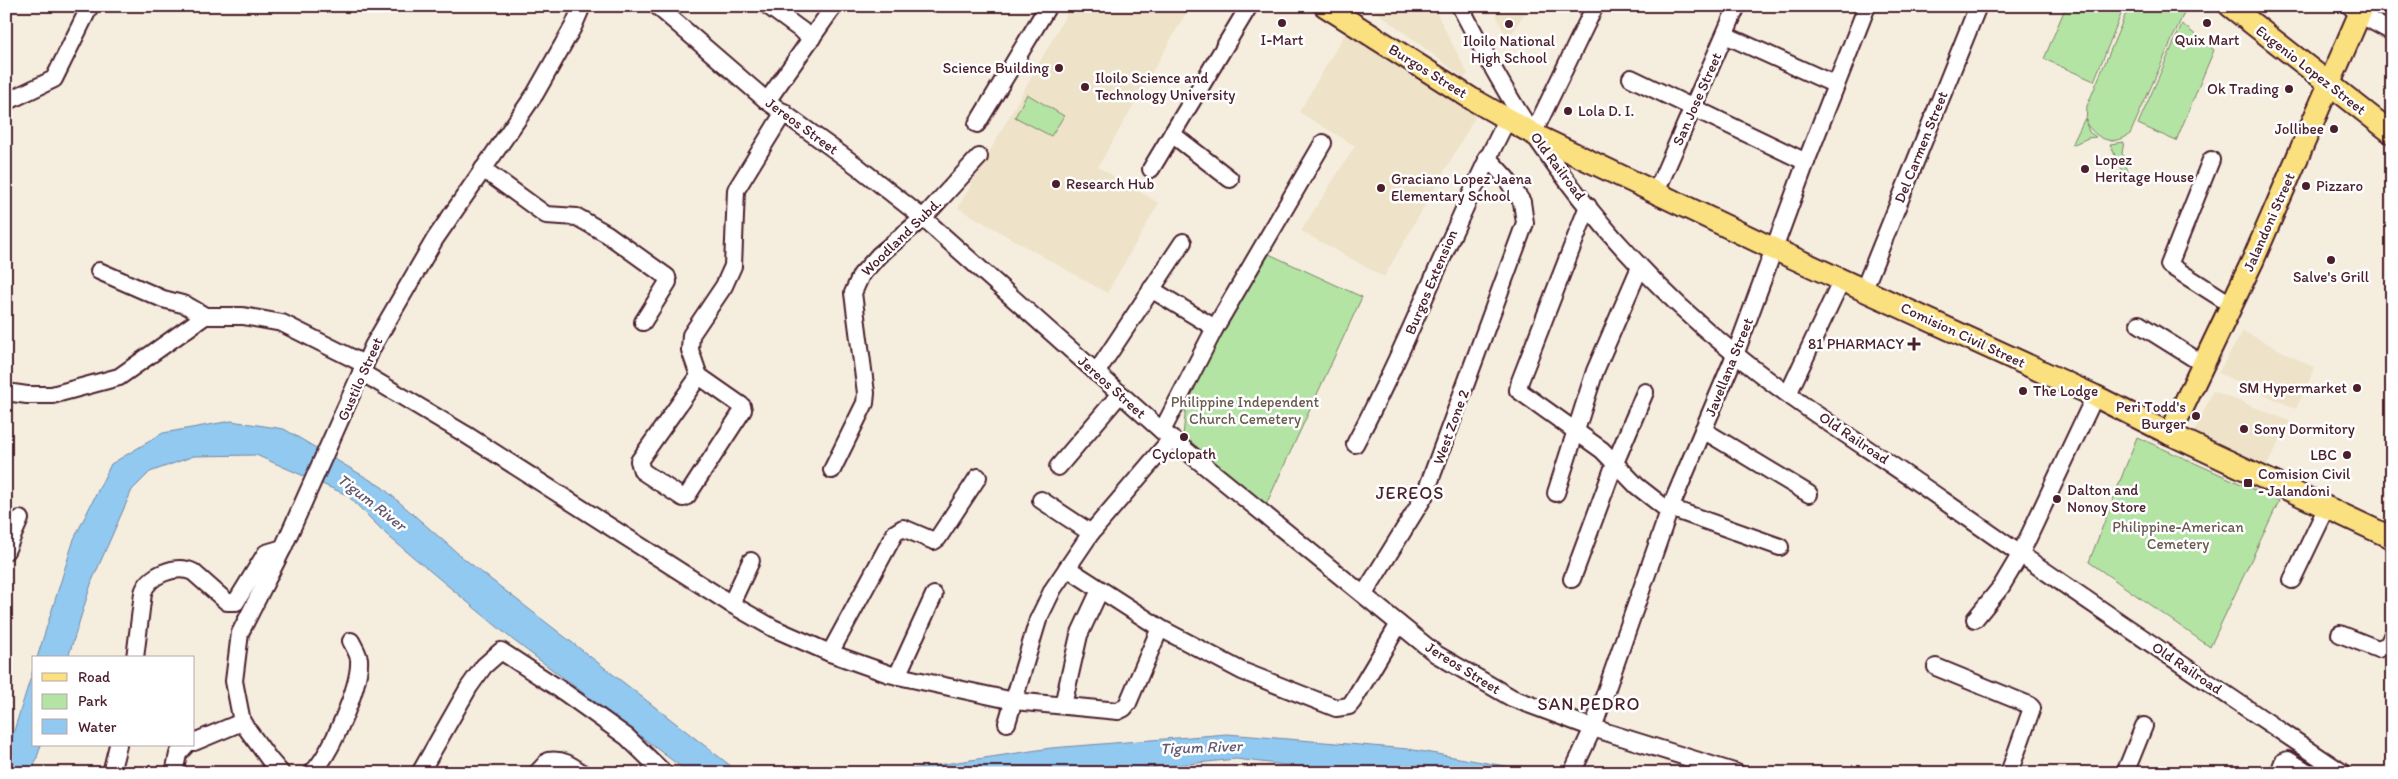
<svg xmlns="http://www.w3.org/2000/svg" width="2398" height="779" font-family="Itim,sans-serif">
<rect width="100%" height="100%" fill="#f5eedf"/>
<filter id="ink" filterUnits="userSpaceOnUse"><feTurbulence type="fractalNoise" baseFrequency=".02" numOctaves="2"/><feDisplacementMap in="SourceGraphic" scale="10" xChannelSelector="R" yChannelSelector="G"/><feConvolveMatrix kernelMatrix="1 2 1 2 8 2 1 2 1" color-interpolation-filters="sRGB"/></filter>
<g filter="url(#ink)">
<!-- built -->
<g fill="#eee2c8">
<path d="M1071 6H1190L1098 167 1159 203 1107 293 958 208Z"/>
<path d="M1369 6H1433L1468 74 1464 78Z"/>
<path d="M1493 6H1529L1507 41Z"/>
<path d="M1346 32 1477 114 1384 277 1301 231 1355 146 1299 112Z"/>
<path d="M2243 331 2315 368 2296 409 2218 373Z"/>
<path d="M2213 391 2290 421 2265 469 2192 437Z"/>
</g>
<!-- green -->
<g fill="#b3e4a4" stroke="#7e8268">
<path d="M2066 6 2124 7 2094 81 2044 59Z"/>
<path d="M2129 6H2187L2130 134C2113 147 2096 139 2086 123L2089 132 2096 137 2088 138 2072 145 2085 118 2086 122 2087 106Z"/>
<path d="M2182 24 2214 50 2176 141 2138 124Z"/>
<path d="M1027 94 1064 116 1051 136 1015 117Z"/>
<path d="M2124 142 2122 153 2130 178 2121 176V169L2110 144Z"/>
<path d="M1269 254 1362 297 1264 509 1182 448 1187 394Z"/>
<path d="M2137 437 2279 501 2210 647 2089 562Z"/>
</g>
<!-- water -->
<g fill="#91c9f0" stroke="#7585a1">
<path d="M231 421 284 429 382 487 462 557 736 770 751 773H689L513 640 388 536 347 495 256 455 194 456 150 472 132 490 92 581 68 658H37L74 539 111 464 163 433Z"/>
<path d="M34 667V745H41L32 773H6V756Z"/>
<path d="M1227 734 1408 749 1516 768 1524 773H1350L1236 759 1100 773H884L1051 748Z"/>
</g>
<g fill="none" stroke-linecap="round" stroke-linejoin="round">
<!-- minor casing -->
<g stroke="#4a1f2b" stroke-width="20">
<g id="minor">
<path d="M657 6 767 101 857 166 923 218 1162 431 1436 654 1512 698 1593 728 1737 773"/>
<path d="M768 6 812 38"/>
<path d="M1460 6C1483 50 1506 95 1534 135 1590 217 1658 292 1735 354 1801 408 1875 452 1944 501 2076 594 2209 683 2343 773"/>
<path d="M2350 6 2359 14 2392 32"/>
<path d="M1725 35 1836 85"/>
<path d="M1631 78 1806 162"/>
<path d="M767 101 834 6"/>
<path d="M6 102 54 79 90 6"/>
<path d="M977 124 1048 6"/>
<path d="M1172 134 1230 179"/>
<path d="M1533 134 1595 6"/>
<path d="M2211 160 2169 265 2232 305"/>
<path d="M483 169 546 215 577 217 607 234 667 277 668 282 643 322"/>
<path d="M1151 169 1249 6"/>
<path d="M1656 192 1737 6"/>
<path d="M1588 206 1520 381 1518 390 1602 450 1637 486 1669 511"/>
<path d="M99 271 163 299 186 305 205 316"/>
<path d="M1151 289 1215 328"/>
<path d="M1864 289 1978 6"/>
<path d="M2139 324 2203 364"/>
<path d="M361 372 465 434 731 604 773 628 830 653 889 674 1014 701 1118 711 1124 708 1128 703 1160 628"/>
<path d="M1096 373 1183 242"/>
<path d="M699 376 639 461 642 471 683 498 687 496 743 410 742 406 699 376 690 350 691 335 724 286 733 266 736 190 784 112"/>
<path d="M6 392 27 395H52L119 377 205 316H243L282 323 364 364"/>
<path d="M1788 394 1842 279"/>
<path d="M1703 430 1809 494"/>
<path d="M1162 431 1215 328 1323 143"/>
<path d="M1355 444C1411 339 1452 226 1507 120"/>
<path d="M1058 467 1120 394"/>
<path d="M832 470 865 403 866 393 853 293 861 275 879 255 923 218 979 157"/>
<path d="M1556 493 1595 371 1640 267"/>
<path d="M1041 500 1091 533"/>
<path d="M1670 508 1780 547"/>
<path d="M6 551 20 519"/>
<path d="M1067 568 1160 628 1242 671 1336 708 1349 706 1353 701 1399 624"/>
<path d="M1572 579 1615 463 1645 392"/>
<path d="M2292 580 2327 507"/>
<path d="M1364 594 1424 497 1525 223 1522 202 1506 178 1487 157"/>
<path d="M731 604 751 561"/>
<path d="M1975 619 2001 587 2020 555 2095 396"/>
<path d="M2340 634 2378 649 2388 645 2392 636"/>
<path d="M830 653 895 533 903 528 934 541 938 538 978 477"/>
<path d="M135 658 143 593C148 575 176 564 193 572L227 602H236L266 553 283 548"/>
<path d="M1936 667 2029 705 2032 708 2009 773"/>
<path d="M897 676 934 595"/>
<path d="M1063 705 1079 635 1100 590"/>
<path d="M1007 723 1038 620 1053 589 1091 533 1172 438"/>
<path d="M194 742 242 722"/>
<path d="M111 773 118 745"/>
<path d="M174 773 178 754 186 745"/>
<path d="M281 773 269 759 242 722 234 681 240 633 283 548 373 346 435 239 535 94 573 27 582 6"/>
<path d="M312 773C331 754 361 685 359 659 358 653 354 647 351 641"/>
<path d="M420 773 469 687 484 666 501 651 564 692 627 737 664 773"/>
<path d="M537 773 548 761C563 759 570 764 582 773"/>
<path d="M1572 773 1593 728 1669 511 1735 355 1806 162 1867 6"/>
<path d="M2125 773 2144 726"/>
<path d="M2279 773 2283 762 2288 760 2309 773"/>
</g>
</g>
<!-- major casing -->
<g stroke="#4a1f2b" stroke-width="25">
<g id="major">
<path d="M1325 6 1472 99 1539 137 1774 249 2095 396 2170 434 2392 538"/>
<path d="M2230 6 2392 133"/>
<path d="M2170 434 2253 260 2363 6"/>
</g>
</g>
<!-- minor -->
<use href="#minor" stroke="#fff" stroke-width="16"/>
<!-- major -->
<use href="#major" stroke="#fbe080" stroke-width="21"/>
</g>
</g>
<!-- markers -->
<g fill="#4a1f2b" stroke="#fff" stroke-width="2">
<circle cx="1282" cy="23" r="5"/>
<circle cx="2207" cy="23" r="5"/>
<circle cx="1509" cy="24" r="5"/>
<circle cx="1059" cy="68" r="5"/>
<circle cx="1085" cy="87" r="5"/>
<circle cx="2289" cy="89" r="5"/>
<circle cx="1568" cy="111" r="5"/>
<circle cx="2334" cy="129" r="5"/>
<circle cx="2085" cy="169" r="5"/>
<circle cx="1056" cy="184" r="5"/>
<circle cx="2306" cy="186" r="5"/>
<circle cx="1381" cy="188" r="5"/>
<circle cx="2331" cy="260" r="5"/>
<path d="M1911.5 336.5h5v5h5v5h-5v5h-5v-5h-5v-5h5z"/>
<circle cx="2357" cy="388" r="5"/>
<circle cx="2023" cy="391" r="5"/>
<circle cx="2196" cy="416" r="5"/>
<circle cx="2244" cy="429" r="5"/>
<circle cx="1184" cy="437" r="5"/>
<circle cx="2347" cy="455" r="5"/>
<rect x="2243" y="478" width="10" height="10" rx="2.5"/>
<circle cx="2057" cy="499" r="5"/>
</g>
<g text-anchor="middle" dominant-baseline="central" stroke-width="5" stroke-linejoin="round" paint-order="stroke">
<!-- poi labels -->
<g font-size="15" fill="#4a1f2b" stroke="#fff" text-anchor="start">
<text x="1282" y="40" text-anchor="middle">I-Mart</text>
<text x="2207" y="40" text-anchor="middle">Quix Mart</text>
<text x="1509" y="41" text-anchor="middle">Iloilo National<tspan x="1509" dy="17">High School</tspan></text>
<text x="1049" y="68" text-anchor="end">Science Building</text>
<text x="1095" y="78">Iloilo Science and<tspan x="1095" dy="17">Technology University</tspan></text>
<text x="2279" y="89" text-anchor="end">Ok Trading</text>
<text x="1578" y="111">Lola D. I.</text>
<text x="2324" y="129" text-anchor="end">Jollibee</text>
<text x="2095" y="160">Lopez<tspan x="2095" dy="17">Heritage House</tspan></text>
<text x="1391" y="179">Graciano Lopez Jaena<tspan x="1391" dy="17">Elementary School</tspan></text>
<text x="1066" y="184">Research Hub</text>
<text x="2316" y="186">Pizzaro</text>
<text x="2331" y="277" text-anchor="middle">Salve's Grill</text>
<text x="1904" y="344" text-anchor="end">81 PHARMACY</text>
<text x="2347" y="388" text-anchor="end">SM Hypermarket</text>
<text x="2033" y="391">The Lodge</text>
<text x="2186" y="407" text-anchor="end">Peri Todd's<tspan x="2186" dy="17">Burger</tspan></text>
<text x="2254" y="429">Sony Dormitory</text>
<text x="1184" y="454" text-anchor="middle">Cyclopath</text>
<text x="2337" y="455" text-anchor="end">LBC</text>
<text x="2258" y="474">Comision Civil<tspan x="2258" dy="17">- Jalandoni</tspan></text>
<text x="2067" y="490">Dalton and<tspan x="2067" dy="17">Nonoy Store</tspan></text>
</g>
<!-- street labels -->
<g font-size="15" fill="#4a1f2b" stroke="#fff">
<text transform="translate(2311 70) rotate(38)">Eugenio Lopez Street</text>
<text transform="translate(1428 71) rotate(32)">Burgos Street</text>
<text transform="translate(1697 99) rotate(-66)">San Jose Street</text>
<text transform="translate(802 126) rotate(36)">Jereos Street</text>
<text transform="translate(1921 147) rotate(-68)">Del Carmen Street</text>
<text transform="translate(1558 166) rotate(53)">Old Railroad</text>
<text transform="translate(2269 222) rotate(-66)">Jalandoni Street</text>
<text transform="translate(901 237) rotate(-44)">Woodland Subd.</text>
<text transform="translate(1431 282) rotate(-67)">Burgos Extension</text>
<text transform="translate(1963 335) rotate(25)">Comision Civil Street</text>
<text transform="translate(1729 367) rotate(-68)">Javellana Street</text>
<text transform="translate(360 379) rotate(-66)">Gustilo Street</text>
<text transform="translate(1112 387) rotate(42)">Jereos Street</text>
<text transform="translate(1451 427) rotate(-70)">West Zone 2</text>
<text transform="translate(1854 438) rotate(34)">Old Railroad</text>
<text transform="translate(1463 668) rotate(32)">Jereos Street</text>
<text transform="translate(2187 668) rotate(34)">Old Railroad</text>
</g>
<!-- park labels -->
<g font-size="15" fill="#6a5a4f" stroke="#fff">
<text x="1245" y="402">Philippine Independent<tspan x="1245" dy="17">Church Cemetery</tspan></text>
<text x="2178" y="527">Philippine-American<tspan x="2178" dy="17">Cemetery</tspan></text>
</g>
<!-- water labels -->
<g font-size="16" font-style="italic" fill="#635a70" stroke="#fff">
<text transform="translate(372 502) rotate(38)">Tigum River</text>
<text transform="translate(1201 747) rotate(-2)">Tigum River</text>
</g>
<!-- quarter labels -->
<g font-size="18" letter-spacing="1" fill="#4a1f2b" stroke="#fff">
<text x="1410" y="493">JEREOS</text>
<text x="1589" y="704">SAN PEDRO</text>
</g>
</g>
<!-- margin -->
<rect width="2398" height="779" fill="none" stroke="#fff" stroke-width="25"/>
<rect x="12" y="12" width="2373" height="754" fill="none" stroke="#4a1f2b" stroke-width="2" filter="url(#ink)"/>
<!-- legend -->
<rect x="32" y="656" width="162" height="90" fill="#ffffff" stroke="#b7a5aa"/>
<rect x="42" y="673" width="25" height="8" fill="#fbe080" stroke="#b7a5aa"/>
<text x="78" y="682" font-size="15" fill="#4a1f2b">Road</text>
<rect x="42" y="694" width="25" height="15" fill="#b3e4a4" stroke="#b7a5aa"/>
<text x="78" y="706" font-size="15" fill="#4a1f2b">Park</text>
<rect x="42" y="719" width="25" height="15" fill="#91c9f0" stroke="#b7a5aa"/>
<text x="78" y="732" font-size="15" fill="#4a1f2b">Water</text>
</svg>
